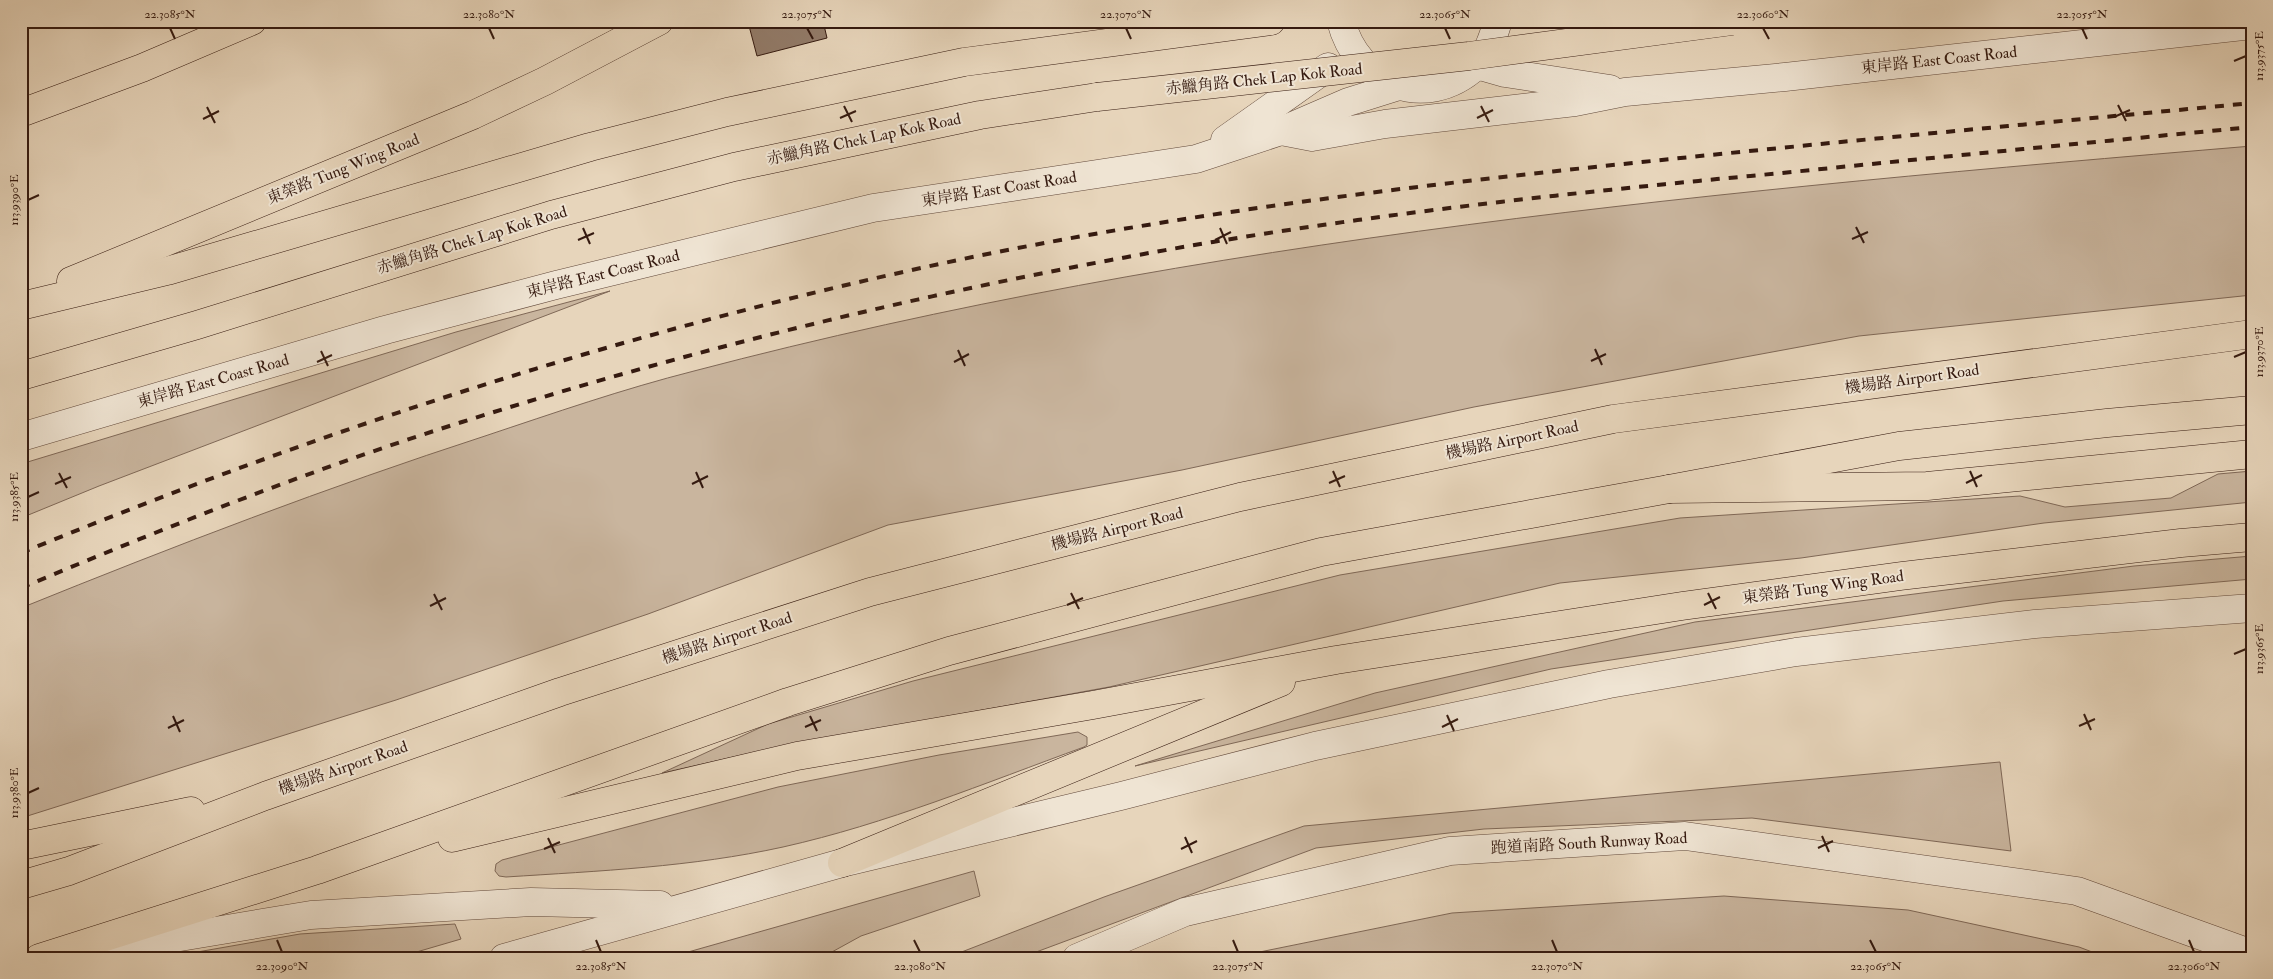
<svg xmlns="http://www.w3.org/2000/svg" width="2273" height="979" font-family="'IM FELL Double Pica','Noto Serif TC',serif">
<rect width="100%" height="100%" fill="#e7d5bb"/>
<filter id="stains"><feTurbulence type="fractalNoise" baseFrequency=".004" numOctaves="4"/><feColorMatrix values="0 0 0 0 .2 0 0 0 0 .09 0 0 0 0 .02 0 0 0 .5 -.17"/></filter>
<radialGradient id="worn" r=".72"><stop offset=".6" stop-color="#630" stop-opacity="0"/><stop offset="1" stop-color="#630" stop-opacity=".3"/></radialGradient>
<!-- green -->
<g fill="#c9b59e" stroke="#7f6857">
<path d="M2252 146V295L1859 336 1474 407 1182 470 888 525 648 614 396 700 21 818V608C174 546 328 487 485 436 554 413 623 389 694 371 1203 237 1728 190 2252 146Z"/>
<path d="M610 291 99 486 21 518V464L456 332Z"/>
<path d="M2252 471V502L2044 523 1801 558 1560 583 1109 687 774 748 662 773 768 724 913 681 1340 575 1680 518 2020 496 2065 507 2171 498 2218 474Z"/>
<path d="M2252 556V579L2003 601 1551 669 1135 766 1375 693 1695 622 2134 566Z"/>
<path d="M1078 732 1087 737V745L1084 747C985 783 886 824 783 847 692 867 599 871 506 877L499 876 495 871 496 864 502 860 778 787 939 755Z"/>
<path d="M2000 762 2011 851 1752 818 1484 829 1316 848 1020 958H946L1104 897 1304 826Z"/>
<path d="M974 871 980 896 861 936 821 958H667Z"/>
<path d="M1724 896 1908 910 2079 947 2108 958H1230L1452 913Z"/>
<path d="M455 924 461 939 396 958H163L300 934Z"/>
</g>
<!-- building -->
<path fill="#927b69" stroke="#351a10" d="M752 21H823L827 38 757 56 748 22Z"/>
<g fill="none" stroke-linecap="round" stroke-linejoin="round">
<!-- minor casing -->
<g stroke="#62493b" stroke-width="29">
<g id="minor">
<path d="M1341 21C1357 84 1425 112 1476 66 1488 54 1493 37 1498 21"/>
<path d="M1477 65 1505 73 1610 89"/>
<path d="M1281 131 1312 137 1385 124 1575 102 1625 92 1785 77 2252 25"/>
<path d="M1225 140 1328 67"/>
<path d="M21 437 385 330 556 285 873 208 1196 159 1281 131 1348 102 1399 86"/>
<path d="M84 953 311 915 531 902 660 905"/>
<path d="M504 958 842 863 1121 796 1315 746 1609 684 1796 652 2035 624 2252 608"/>
<path d="M1077 958 1185 912 1450 851 1685 836 2077 891 2252 954"/>
</g>
</g>
<!-- major casing -->
<g stroke="#351a10" stroke-width="29">
<g id="major">
<path d="M71 281 473 115 545 81 659 21"/>
<path d="M21 306 167 271 590 147 727 112 964 62 1271 21"/>
<path d="M21 376 197 325 551 215 734 167 980 115 1097 97"/>
<path d="M452 838 797 756 1093 705 1336 660 1682 606 1901 576 2181 543 2252 537"/>
<path d="M21 846 191 811"/>
<path d="M842 863 1281 682"/>
<path d="M21 885 69 871 265 796 560 692 870 592 1240 497 1613 419 2252 334"/>
<path d="M39 958 317 870 788 702 949 651 1321 552 1669 489 1927 486 2252 454"/>
</g>
</g>
<!-- highway casing -->
<g stroke="#351a10" stroke-width="29">
<g id="highway">
<path d="M21 113 142 68 252 21"/>
<path d="M1669 489 1899 446 2107 423 2252 410"/>
</g>
</g>
<!-- minor -->
<use href="#minor" stroke="#efe4d3" stroke-width="28"/>
<!-- major -->
<use href="#major" stroke="#e7d5bb" stroke-width="28"/>
<!-- highway -->
<use href="#highway" stroke="#e7d5bb" stroke-width="28"/>
<!-- rail -->
<g stroke="#351a10" stroke-width="4" stroke-dasharray="9 9" stroke-linecap="butt">
<path d="M21 553C328 427 639 327 963 259 1180 214 1402 187 1623 164 1832 142 2042 123 2252 103"/>
<path d="M21 588C166 527 313 469 462 422 693 349 928 292 1166 250 1370 214 1576 192 1782 173 1939 157 2095 142 2252 127"/>
</g>
<!-- major-bridge casing -->
<g stroke="#351a10" stroke-width="29" stroke-linecap="butt">
<path id="major-bridge" d="M1097 97 1469 56 1732 21"/>
</g>
<!-- major-bridge -->
<use href="#major-bridge" stroke="#e7d5bb" stroke-width="28"/>
</g>
<!-- ticks -->
<path fill="none" stroke="#351a10" stroke-width="2" d="M170 28 175 39M489 28 494 39M807 28 813 39M1126 28 1131 39M1445 28 1450 39M1763 28 1769 39M2082 28 2087 39M2234 61 2246 56M2118 105 2126 121M844 106 852 122M1481 106 1489 122M207 107 215 123M2114 117 2130 110M840 118 856 111M1477 118 1493 110M203 119 219 111M28 200 39 195M1856 227 1864 243M583 228 590 244M1220 228 1227 244M1852 239 1868 232M578 240 594 233M1215 240 1231 232M1595 349 1602 365M958 350 965 366M321 351 328 366M2234 357 2246 352M1591 361 1606 354M317 362 332 355M954 362 969 354M1333 471 1340 487M1970 471 1977 487M696 472 703 488M59 473 67 488M1329 483 1345 476M1966 483 1982 475M55 484 71 477M692 484 708 476M28 497 39 492M1071 593 1079 609M1708 593 1716 609M434 594 442 610M1067 605 1083 598M1704 605 1720 597M430 606 446 598M2234 654 2246 649M2084 714 2091 730M1447 715 1454 731M173 716 180 732M810 716 817 731M2079 726 2095 719M805 727 821 720M1442 727 1458 719M168 728 184 720M28 793 39 788M1822 836 1829 852M1185 837 1192 853M548 838 555 853M1818 848 1833 841M544 849 560 842M1181 849 1197 841M277 940 282 952M596 940 601 952M914 940 920 952M1233 940 1238 952M1552 940 1557 952M1870 940 1876 952M2189 940 2194 952"/>
<g text-anchor="middle" dominant-baseline="central" stroke-width="4" stroke-linejoin="round" paint-order="stroke">
<!-- street labels -->
<g font-size="16" fill="#351a10" stroke="#efe4d3">
<text transform="translate(1939 60) rotate(-6)">東岸路 East Coast Road</text>
<text transform="translate(1264 79) rotate(-6)">赤鱲角路 Chek Lap Kok Road</text>
<text transform="translate(864 139) rotate(-12)">赤鱲角路 Chek Lap Kok Road</text>
<text transform="translate(343 169) rotate(-22)">東榮路 Tung Wing Road</text>
<text transform="translate(999 189) rotate(-9)">東岸路 East Coast Road</text>
<text transform="translate(472 240) rotate(-17)">赤鱲角路 Chek Lap Kok Road</text>
<text transform="translate(603 274) rotate(-14)">東岸路 East Coast Road</text>
<text transform="translate(1912 379) rotate(-8)">機場路 Airport Road</text>
<text transform="translate(213 381) rotate(-16)">東岸路 East Coast Road</text>
<text transform="translate(1512 440) rotate(-12)">機場路 Airport Road</text>
<text transform="translate(1117 529) rotate(-14)">機場路 Airport Road</text>
<text transform="translate(1823 587) rotate(-8)">東榮路 Tung Wing Road</text>
<text transform="translate(727 638) rotate(-18)">機場路 Airport Road</text>
<text transform="translate(343 768) rotate(-19)">機場路 Airport Road</text>
<text transform="translate(1589 843) rotate(-3)">跑道南路 South Runway Road</text>
</g>
</g>
<!-- margin -->
<rect width="2273" height="979" fill="none" stroke="#e7d5bb" stroke-width="55"/>
<rect x="28" y="28" width="2218" height="924" fill="none" stroke="#351a10" stroke-width="2"/>
<g font-size="12" text-anchor="middle" fill="#351a10">
<text x="170" y="18">22.3085°N</text>
<text x="489" y="18">22.3080°N</text>
<text x="807" y="18">22.3075°N</text>
<text x="1126" y="18">22.3070°N</text>
<text x="1445" y="18">22.3065°N</text>
<text x="1763" y="18">22.3060°N</text>
<text x="2082" y="18">22.3055°N</text>
<text transform="translate(2259 56) rotate(-90)" y="4">113.9375°E</text>
<text transform="translate(14 200) rotate(-90)" y="4">113.9390°E</text>
<text transform="translate(2259 352) rotate(-90)" y="4">113.9370°E</text>
<text transform="translate(14 497) rotate(-90)" y="4">113.9385°E</text>
<text transform="translate(2259 649) rotate(-90)" y="4">113.9365°E</text>
<text transform="translate(14 793) rotate(-90)" y="4">113.9380°E</text>
<text x="282" y="970">22.3090°N</text>
<text x="601" y="970">22.3085°N</text>
<text x="920" y="970">22.3080°N</text>
<text x="1238" y="970">22.3075°N</text>
<text x="1557" y="970">22.3070°N</text>
<text x="1876" y="970">22.3065°N</text>
<text x="2194" y="970">22.3060°N</text>
</g>
<rect width="100%" height="100%" filter="url(#stains)"/>
<rect width="100%" height="100%" fill="url(#worn)"/>
</svg>
